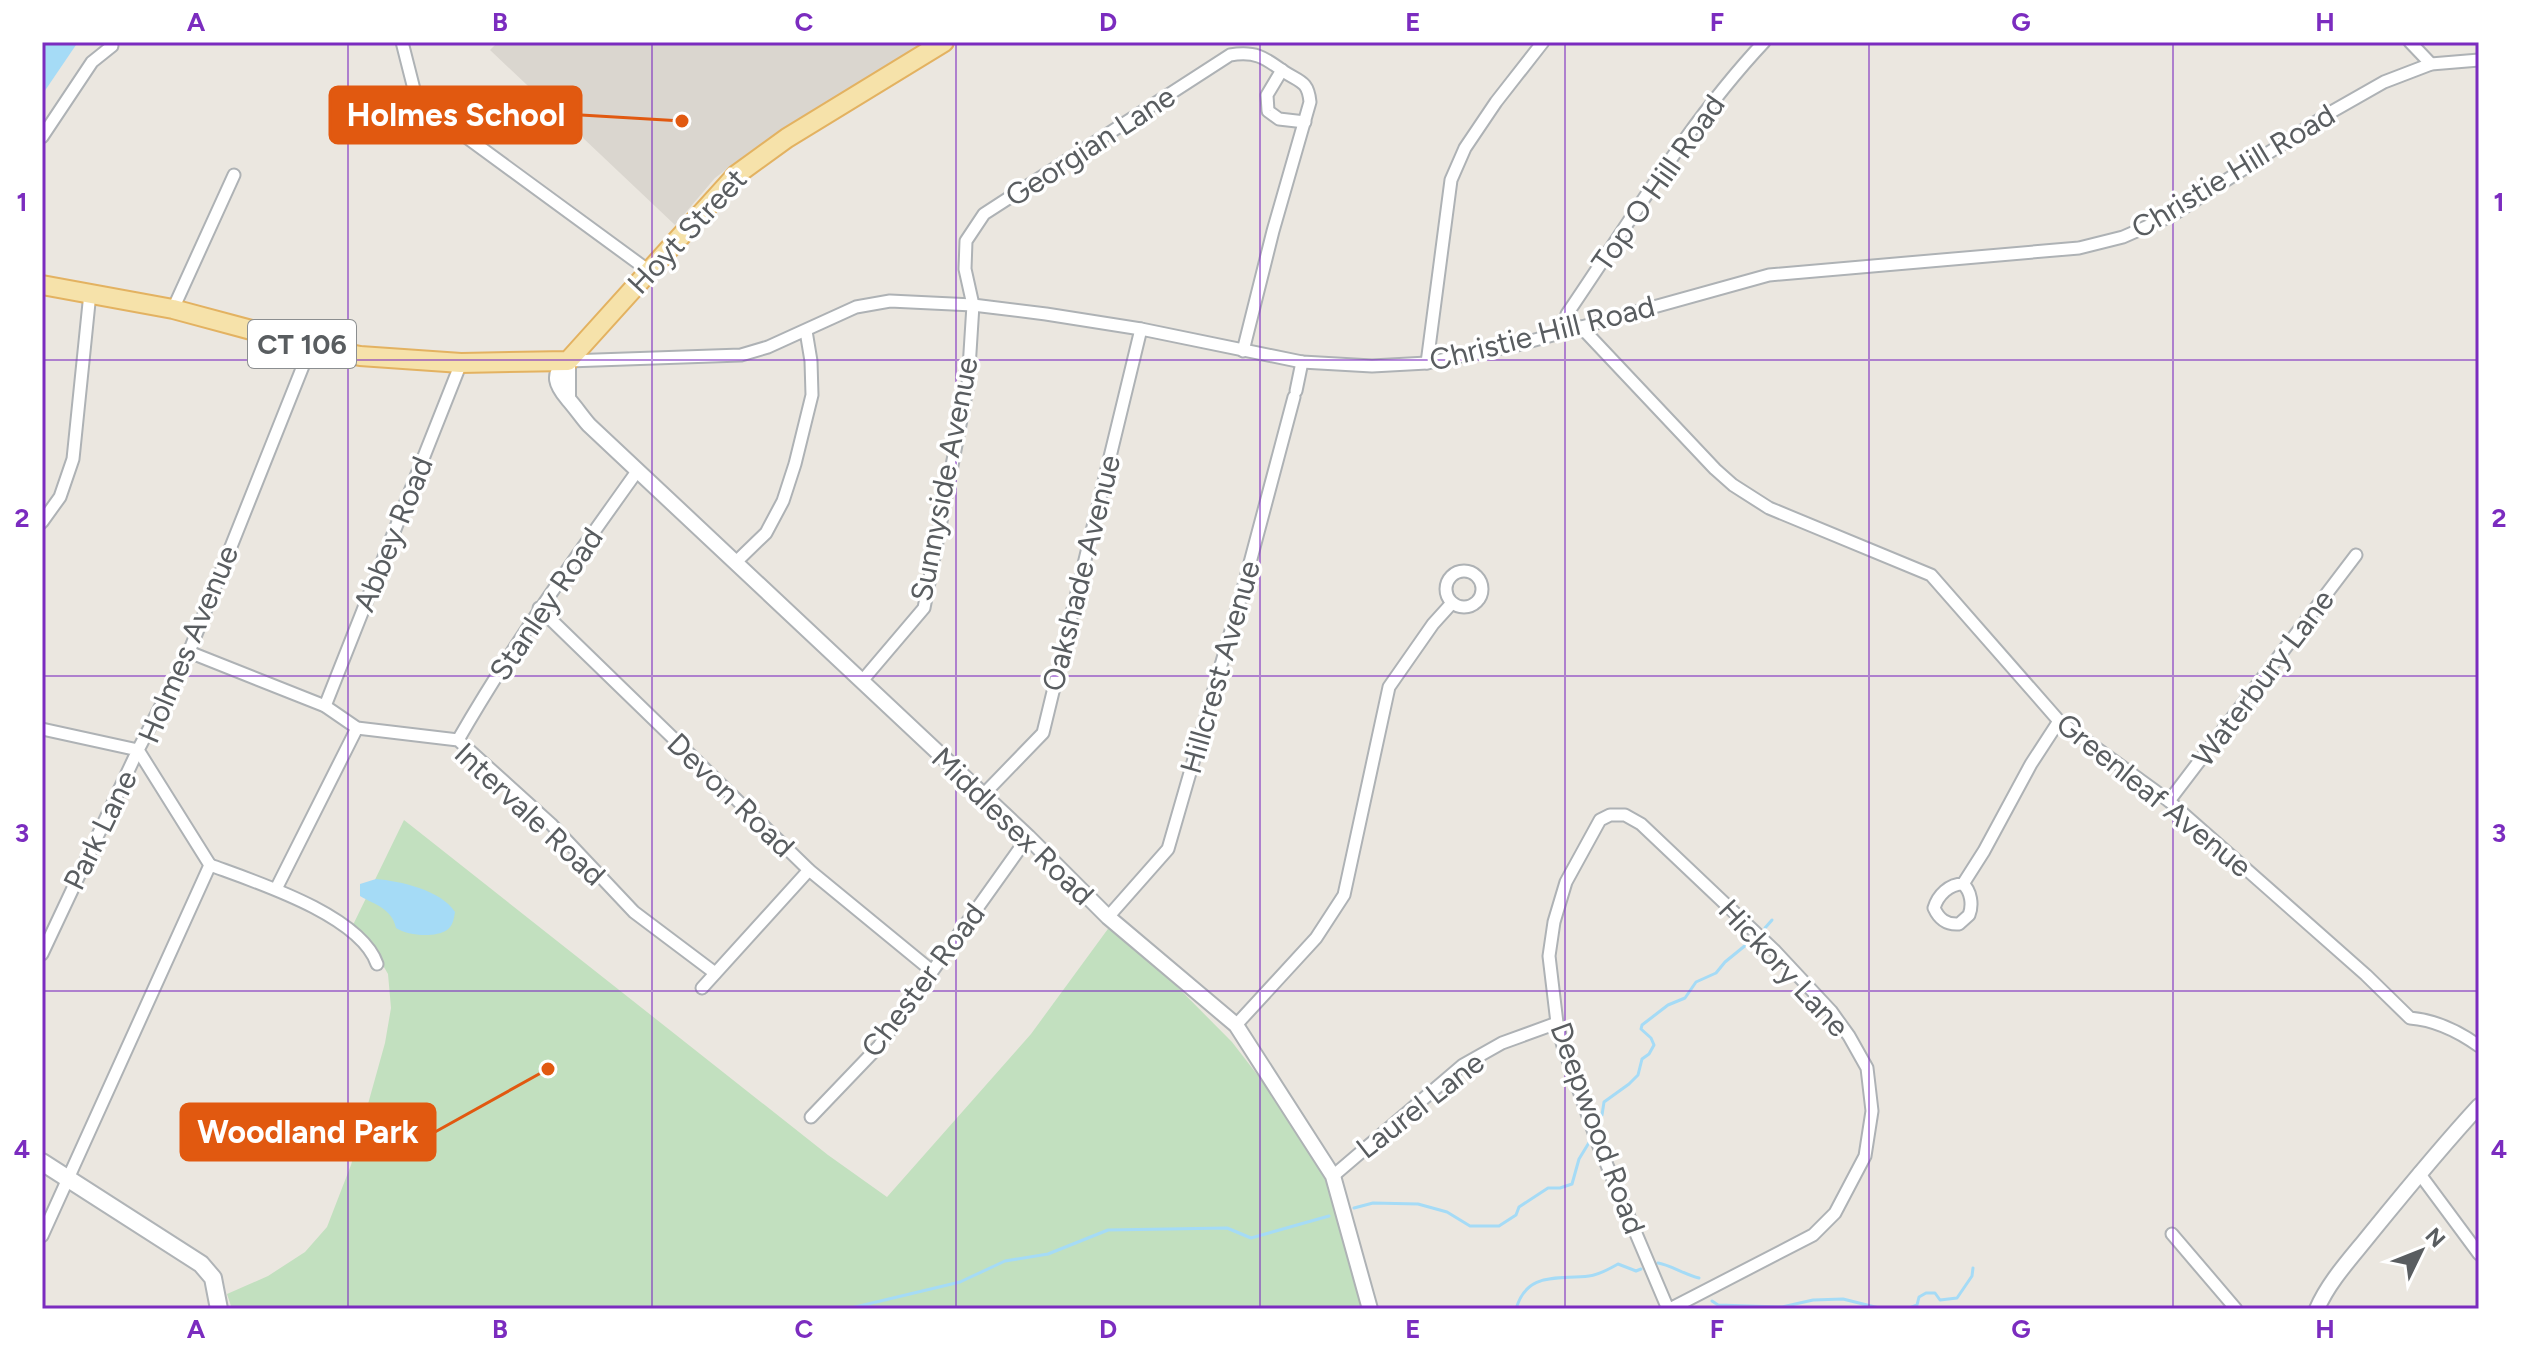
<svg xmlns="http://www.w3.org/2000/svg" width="2521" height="1351" font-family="Figtree,sans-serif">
<rect width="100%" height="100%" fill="#ebe7e0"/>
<!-- education -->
<path fill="#dad6cf" d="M498 42H927L749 152 715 178 675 225 490 50Z"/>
<!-- green -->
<path fill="#c2e0bf" d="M404 820 828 1155 887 1197 1031 1034 1113 922 1232 1042 1273 1095 1328 1177 1373 1309H232L227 1294 268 1276 305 1252 327 1227 351 1165 385 1043 391 1008 388 974 367 938 352 927Z"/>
<!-- water -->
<g fill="#a5dbf6">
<path d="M42 42H78L42 95Z"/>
<path d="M376 879C400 881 441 890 455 912 454 918 453 926 447 930 435 938 408 936 396 928 392 909 376 905 360 896V884Z"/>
</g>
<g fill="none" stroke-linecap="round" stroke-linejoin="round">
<!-- stream -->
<g stroke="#a5dbf6" stroke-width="3">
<path d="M1765 928 1772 920"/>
<path d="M1597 1123 1602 1115 1604 1102 1629 1084 1638 1075 1642 1059 1649 1054 1654 1045 1651 1038 1641 1029 1642 1025 1668 1005 1685 998 1696 982 1716 973 1725 962 1752 940"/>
<path d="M1354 1208 1373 1203 1418 1204 1447 1212 1470 1226H1499L1516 1215 1519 1207 1548 1188H1560L1572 1184 1579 1159 1590 1141"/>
<path d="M1658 1263C1668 1264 1686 1275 1699 1278"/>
<path d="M1712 1301 1718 1305 1782 1307 1813 1300 1843 1299 1879 1308 1905 1309"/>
<path d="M847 1309 960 1282 1005 1261 1048 1254 1108 1230 1227 1228 1251 1238 1329 1216"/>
<path d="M1516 1309C1527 1271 1557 1280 1589 1276 1599 1275 1609 1269 1618 1264L1636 1271 1641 1269"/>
<path d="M1907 1309 1917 1305 1919 1297 1926 1293H1935L1940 1300 1957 1298 1972 1276 1973 1268"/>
</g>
<!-- minor casing -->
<g stroke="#aeb2b5" stroke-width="15">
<g id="minor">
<path d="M402 42 417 101 649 271"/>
<path d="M2410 42 2431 64"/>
<path d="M1282 70 1267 95 1268 111 1279 119 1305 122"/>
<path d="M42 137 92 62 112 46"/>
<path d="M173 309 234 175"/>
<path d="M1581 327 1715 469 1733 485 1769 508 1931 575 2059 721 2169 801 2366 975 2410 1018C2436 1020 2458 1031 2479 1046"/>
<path d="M1564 331 1567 314C1630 222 1688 123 1764 42"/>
<path d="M568 361 741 355 768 347 856 307 890 301 973 305 1046 314 1141 329 1302 362 1372 366 1427 363 1517 345 1769 275 2079 248 2123 237 2171 216 2333 111 2384 82 2431 64 2479 60"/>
<path d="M1427 363 1451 180 1465 148 1496 102 1543 42"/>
<path d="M1296 391 1302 362"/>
<path d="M42 522 60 497 73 459 90 293"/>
<path d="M736 562 766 533 783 501 795 464 812 395 811 361 806 331"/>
<circle cx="1464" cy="589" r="18"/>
<path d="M539 608 809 870 932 971"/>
<path d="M189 652 325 706 357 728 458 740 551 824 634 912 715 973"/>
<path d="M862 681 924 608 968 384 973 305 965 269 966 241 984 214 1230 55C1255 51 1264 57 1283 71 1299 82 1308 80 1310 102L1273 231 1243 351"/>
<path d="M325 706 461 363"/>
<path d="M42 729 138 750 42 954"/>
<path d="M458 740C512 646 575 558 638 470"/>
<path d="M982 796 1043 733 1141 329"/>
<path d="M2169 801 2356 555"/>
<path d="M210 865C256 882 360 915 377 964"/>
<path d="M1963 884C1949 884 1938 895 1934 908 1939 919 1946 925 1959 924L1969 915C1973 905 1971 891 1963 884L1984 851 2031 764 2059 721"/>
<path d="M276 889 357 728"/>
<path d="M1108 917 1168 849 1243 589 1294 397"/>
<path d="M702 988 809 870"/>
<path d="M1236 1025 1316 938 1344 895 1389 687 1433 624 1452 603"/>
<path d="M811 1117 879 1046 1028 837"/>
<path d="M2419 1173 2479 1254"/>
<path d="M1333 1176 1463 1065 1502 1043 1557 1023"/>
<path d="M2172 1234 2236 1309"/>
<path d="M42 1236 210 865 138 750 189 652 311 346"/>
<path d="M1668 1309 1598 1144 1563 1046 1557 1023 1549 956 1554 922 1566 882 1600 820 1610 815H1625L1641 824 1775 951 1831 1011 1849 1036 1867 1068 1872 1111 1865 1156 1835 1213 1813 1235 1670 1309"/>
</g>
</g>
<!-- tertiary casing -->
<g stroke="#aeb2b5" stroke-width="18">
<g id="tertiary">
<path d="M568 361C550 374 557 386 568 399 576 408 582 417 589 425L1028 837 1108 917 1236 1025 1333 1176 1370 1309"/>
<path d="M568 361V398"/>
<path d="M2317 1309C2329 1281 2352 1257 2371 1233 2406 1190 2441 1147 2479 1106"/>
</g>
</g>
<!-- secondary casing -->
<g stroke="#b0b4b7" stroke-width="20">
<path id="secondary" d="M42 1162 201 1264 213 1278 219 1309"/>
</g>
<!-- primary casing -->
<g stroke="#e3b261" stroke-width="22">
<path id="primary" d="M42 285 173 309 311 346 360 356 461 363 568 361 736 175 787 138 944 42"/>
</g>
<!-- minor -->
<use href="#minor" stroke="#fff" stroke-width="11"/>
<!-- tertiary -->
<use href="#tertiary" stroke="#fff" stroke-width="14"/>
<!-- secondary -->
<use href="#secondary" stroke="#fff" stroke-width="16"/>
<!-- primary -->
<use href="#primary" stroke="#f6e2aa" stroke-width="18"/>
</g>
<!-- grid -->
<path fill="none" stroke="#7b2cbf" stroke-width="2" stroke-opacity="0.55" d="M348 42V1309M652 42V1309M956 42V1309M1260 42V1309M1565 42V1309M1869 42V1309M2173 42V1309M42 360H2479M42 676H2479M42 991H2479"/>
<g text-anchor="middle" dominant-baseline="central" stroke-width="7" stroke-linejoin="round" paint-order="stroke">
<!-- shield labels -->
<rect fill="#fff" stroke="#8b8e90" stroke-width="2" x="248" y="320" width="108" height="48" rx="6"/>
<g font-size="28" font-weight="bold" fill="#595d60">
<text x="302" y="344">CT 106</text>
</g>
<!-- street labels -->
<g font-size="30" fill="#595d60" stroke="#fff">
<text transform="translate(1090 146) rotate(-33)">Georgian Lane</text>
<text transform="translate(2233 171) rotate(-31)">Christie Hill Road</text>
<text transform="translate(1658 183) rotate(-55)">Top O Hill Road</text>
<text transform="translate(687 231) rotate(-47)">Hoyt Street</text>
<text transform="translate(1542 333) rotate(-14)">Christie Hill Road</text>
<text transform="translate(944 479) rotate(-79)">Sunnyside Avenue</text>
<text transform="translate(393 534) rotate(-68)">Abbey Road</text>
<text transform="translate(1081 573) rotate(-76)">Oakshade Avenue</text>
<text transform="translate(546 604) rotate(-56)">Stanley Road</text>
<text transform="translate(188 644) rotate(-67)">Holmes Avenue</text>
<text transform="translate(1220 667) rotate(-74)">Hillcrest Avenue</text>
<text transform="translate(2263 678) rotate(-53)">Waterbury Lane</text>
<text transform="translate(731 795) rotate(44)">Devon Road</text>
<text transform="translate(2154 795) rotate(39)">Greenleaf Avenue</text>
<text transform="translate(530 814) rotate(43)">Intervale Road</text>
<text transform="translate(1013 826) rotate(44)">Middlesex Road</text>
<text transform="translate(100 830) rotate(-64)">Park Lane</text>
<text transform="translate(1784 968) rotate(47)">Hickory Lane</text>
<text transform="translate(923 980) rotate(-53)">Chester Road</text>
<text transform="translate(1420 1105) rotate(-38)">Laurel Lane</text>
<text transform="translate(1598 1128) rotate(70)">Deepwood Road</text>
</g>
</g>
<!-- callouts -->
<path fill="none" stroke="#e15910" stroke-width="3" d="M682 121L581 115M548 1069L435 1132"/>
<g fill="#e15910" stroke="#fff" stroke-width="3">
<circle cx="682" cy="121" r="8"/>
<circle cx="548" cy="1069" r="8"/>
</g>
<g fill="#e15910" stroke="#e15910" stroke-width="3">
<rect x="330" y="87" width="251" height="56" rx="8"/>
<rect x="181" y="1104" width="254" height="56" rx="8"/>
</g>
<g font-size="32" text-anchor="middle" font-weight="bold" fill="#fff">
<text x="456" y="126">Holmes School</text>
<text x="308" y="1143">Woodland Park</text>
</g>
<!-- border -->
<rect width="2521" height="1351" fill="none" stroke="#ffffff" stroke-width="88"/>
<!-- north arrow -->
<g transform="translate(2421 1251) rotate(47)" stroke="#ffffff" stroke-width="6" paint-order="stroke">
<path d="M0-6L14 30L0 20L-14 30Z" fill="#595d60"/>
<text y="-12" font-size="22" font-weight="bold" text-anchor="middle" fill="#595d60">N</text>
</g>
<rect x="44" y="44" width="2433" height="1263" fill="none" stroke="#7b2cbf" stroke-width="3"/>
<g font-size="26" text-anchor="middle" font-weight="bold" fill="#7b2cbf">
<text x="196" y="31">A</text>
<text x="500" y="31">B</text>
<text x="804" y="31">C</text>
<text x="1108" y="31">D</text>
<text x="1413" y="31">E</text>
<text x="1717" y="31">F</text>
<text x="2021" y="31">G</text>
<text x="2325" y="31">H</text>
<text x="22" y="211">1</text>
<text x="2499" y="211">1</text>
<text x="22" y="527">2</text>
<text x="2499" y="527">2</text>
<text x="22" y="842">3</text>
<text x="2499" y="842">3</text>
<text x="22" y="1158">4</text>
<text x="2499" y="1158">4</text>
<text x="196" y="1338">A</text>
<text x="500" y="1338">B</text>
<text x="804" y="1338">C</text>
<text x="1108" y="1338">D</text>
<text x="1413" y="1338">E</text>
<text x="1717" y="1338">F</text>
<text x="2021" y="1338">G</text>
<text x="2325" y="1338">H</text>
</g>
</svg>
